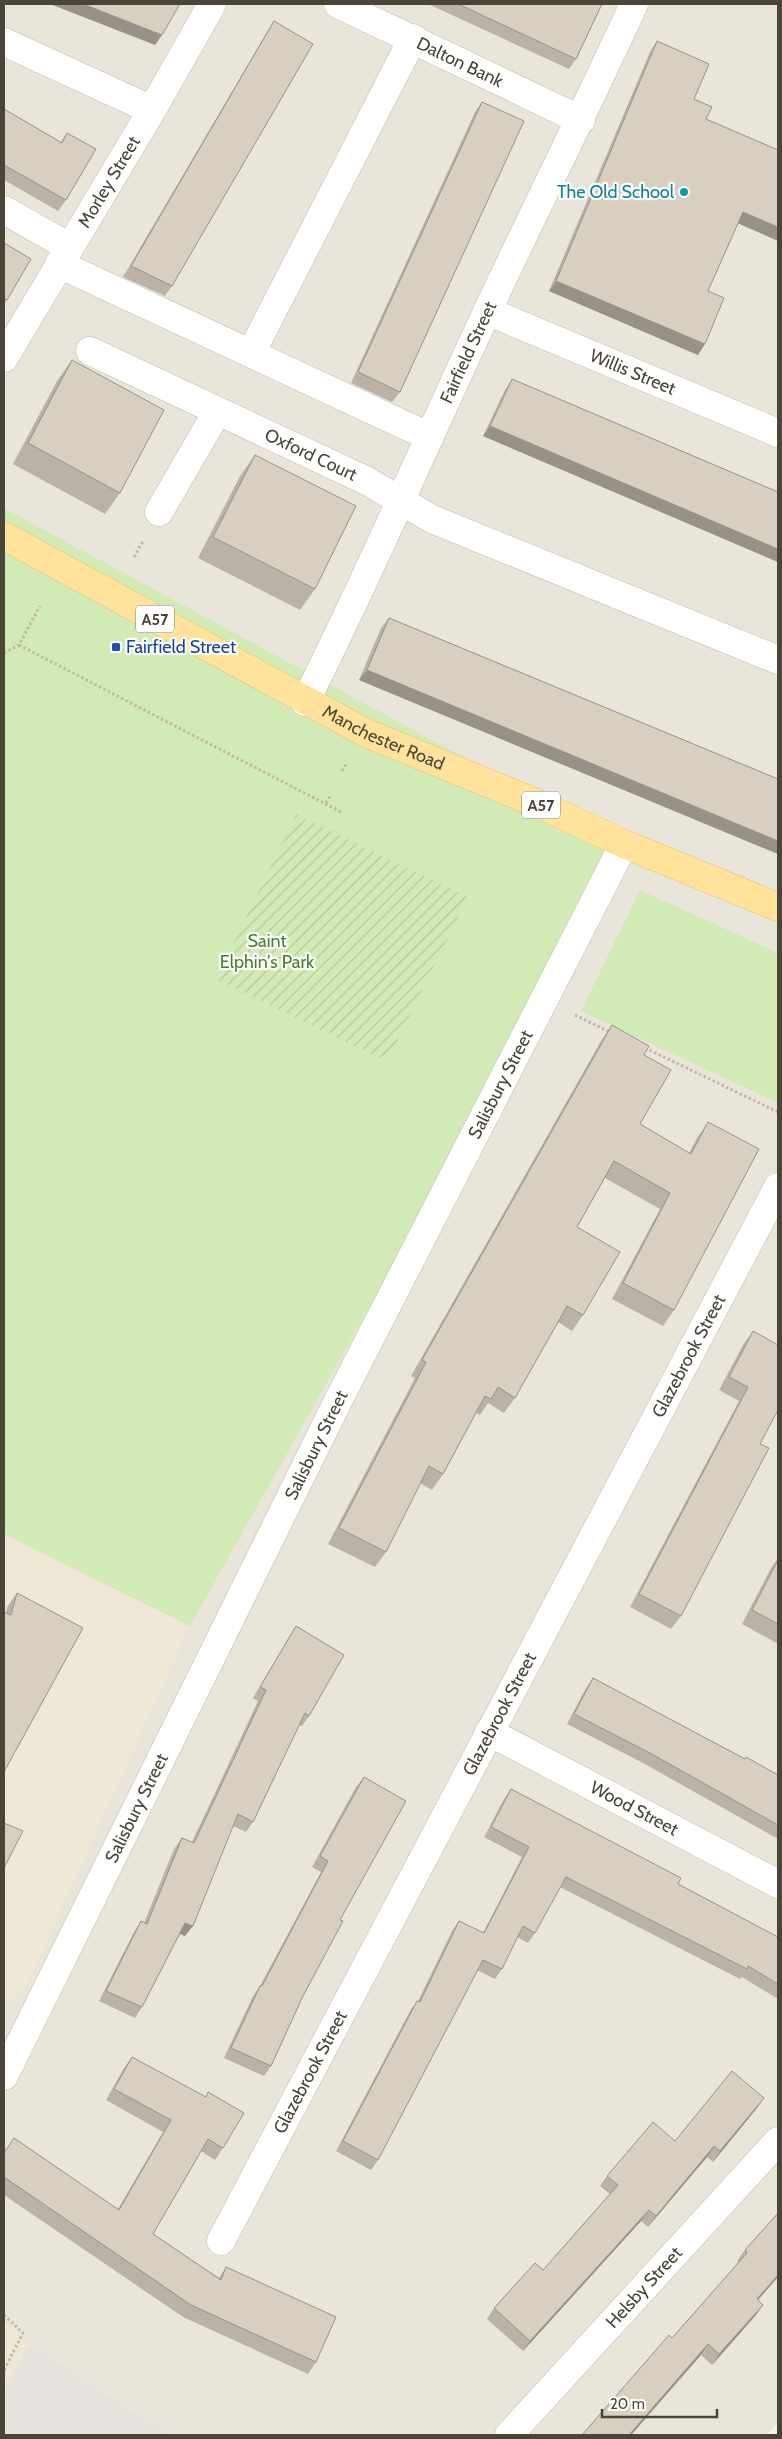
<svg xmlns="http://www.w3.org/2000/svg" width="782" height="2439" font-family="Cabin,sans-serif">
<defs>
<pattern id="garden-furrows" width="10" height="10" patternUnits="userSpaceOnUse" patternTransform="scale(1.25)"><rect width="10" height="10" fill="#d2eab5"/><path d="M-1 1l2-2M0 10L10 0M9 11l2-2" fill="none" stroke="#b6ca9c"/></pattern>
</defs>
<rect width="100%" height="100%" fill="#f6f3ec"/>
<!-- residential -->
<path fill="#eae5da" d="M4 4H778V2423L767 2435H169L29 2343 4 2391Z"/>
<!-- industrial -->
<path fill="#e6e2dd" d="M29 2343 169 2435H4V2391Z"/>
<!-- education -->
<g fill="#efe8d6">
<path d="M4 1534 190 1626 25 1990 12 2000 4 2001Z"/>
<path d="M4 2322 29 2343 4 2391Z"/>
</g>
<!-- green -->
<g fill="#d2eab5">
<path d="M4 508 624 844 542 1000 190 1626 4 1534Z"/>
<path d="M640 890 778 953V1103L581 1011Z"/>
</g>
<!-- garden -->
<path fill="url(#garden-furrows)" d="M296 814 468 897 387 1062 216 979Z"/>
<g fill="none" stroke-linecap="round" stroke-linejoin="round">
<!-- minor casing -->
<g stroke="#c2bbae" stroke-width="29">
<g id="minor">
<path id="s1" d="M338 4 581 120"/>
<path d="M4 42 152 110"/>
<path d="M4 210 69 247"/>
<path d="M59 264 430 437"/>
<path id="s2" d="M487 311 778 433"/>
<path id="s3" d="M90 351 367 481 432 519 778 660"/>
<path d="M251 353 413 38"/>
<path id="s4" d="M4 358 152 110 212 4"/>
<path d="M159 512 217 412"/>
<path id="s5" d="M305 702C370 574 426 441 487 312 535 209 587 107 634 4"/>
<path id="s6" d="M489 1732 778 1884"/>
<path id="s7" d="M4 2076 339 1399 624 844"/>
<path id="s8" d="M221 2241 778 1187"/>
<path id="s9" d="M509 2435 778 2141"/>
</g>
</g>
<!-- major casing -->
<g stroke="#e6c16a" stroke-width="29">
<g id="major">
<path id="s10" d="M4 536 366 733 539 804 624 844 778 907"/>
</g>
</g>
<!-- path -->
<g stroke="#c4b79f" stroke-width="3" stroke-dasharray="2.5 2.5" stroke-linecap="butt">
<path d="M134 557 143 541"/>
<path d="M19 645 341 812"/>
<path d="M4 653 19 645 40 606"/>
<path d="M342 771 346 764"/>
<path d="M326 803 330 796"/>
<path d="M575 1015 612 1033"/>
<path d="M645 1048 778 1112"/>
<path d="M4 2315 23 2333 4 2370"/>
</g>
<!-- minor -->
<use href="#minor" stroke="#fff" stroke-width="28"/>
<!-- major -->
<use href="#major" stroke="#ffe39c" stroke-width="28"/>
</g>
<!-- wall -->
<g fill="#bab2a6">
<path d="M428 4H602L576 59 569 69Z"/>
<path d="M274 21 172 286 165 296 123 277 267 32Z"/>
<path d="M657 41 694 99 706 119 738 223 708 291 698 355 549 291 650 52Z"/>
<path d="M482 102 400 392 392 402 351 383 475 112Z"/>
<path d="M4 109 61 142 67 133 66 200 58 211 4 180Z"/>
<path d="M4 243 7 300 4 304Z"/>
<path d="M72 360 120 493 105 514 13 464 57 381Z"/>
<path d="M512 379 778 492V562L483 436 505 390Z"/>
<path d="M255 455 315 589 300 610 198 558 240 476Z"/>
<path d="M389 618 778 779V854L359 680 381 628Z"/>
<path d="M612 1025 644 1055 640 1124 689 1153 697 1138 708 1122 674 1310 663 1326 612 1299 660 1209 605 1178 577 1227 583 1315 572 1331 558 1322 515 1398 504 1413 488 1403 480 1415 476 1413 443 1474 432 1490 420 1483 386 1552 375 1567 328 1544 415 1378 411 1376 601 1041Z"/>
<path d="M753 1331 760 1444 681 1616 671 1629 630 1607 739 1401 719 1390 743 1345Z"/>
<path d="M778 1558V1644L742 1624 771 1568Z"/>
<path d="M17 1593 4 1772 6 1613 7 1607Z"/>
<path d="M296 1626 309 1716 302 1726 299 1725 253 1822 246 1832 233 1826 185 1936 180 1934 142 2007 135 2018 99 2001 134 1932 141 1921 144 1923 174 1849 182 1838 192 1842 258 1701 253 1698 289 1637Z"/>
<path d="M593 1678 745 1759 778 1775V1839L643 1763 567 1724 586 1688Z"/>
<path d="M364 1777 340 1920 303 1996 271 2066 264 2076 224 2058 253 1996 260 1986 321 1872 312 1867 356 1787Z"/>
<path d="M511 1789 678 1884 778 1937V1999L742 1977 740 1979 560 1887 535 1933 528 1943 517 1937 502 1969 495 1979 477 1970 378 2160 371 2170 336 2151 410 2011 417 2001H418L452 1931 459 1921 483 1933 522 1857 484 1837 504 1799Z"/>
<path d="M132 2057 205 2097 208 2092 223 2148 215 2160 201 2151 153 2234 219 2278 226 2267 316 2362 308 2374 183 2317 4 2195V2153L118 2209 163 2132 106 2100 124 2068Z"/>
<path d="M764 2098 757 2108 713 2162 707 2157 648 2227 641 2221 523 2351 487 2319 494 2308 543 2270 610 2194 600 2186 607 2176 675 2141Z"/>
<path d="M745 2250 778 2277 758 2300 756 2315 712 2365 701 2355 631 2435H582L672 2338 739 2262 737 2261Z"/>
</g>
<!-- shaded-wall -->
<g fill="#979187">
<path d="M50 4H83L162 35 155 45Z"/>
<path d="M743 212 778 227V241L735 222Z"/>
<path d="M556 281 705 344 698 355 549 291Z"/>
<path d="M490 426 778 549V562L483 436Z"/>
<path d="M367 670 778 841V854L359 680Z"/>
<path d="M185 1923 193 1926 185 1936 178 1933Z"/>
<path d="M764 2098 757 2108 713 2162 720 2151Z"/>
<path d="M714 2146 707 2157 648 2227 656 2216Z"/>
<path d="M649 2210 641 2221 523 2351 530 2341Z"/>
<path d="M778 2275V2277L749 2310 757 2299Z"/>
<path d="M763 2305 756 2315 712 2365 719 2354Z"/>
<path d="M708 2344 701 2355 631 2435H629Z"/>
</g>
<!-- building -->
<g fill="#d8cfc1" stroke="#979187">
<path d="M83 4H180L162 35Z"/>
<path d="M458 4H602L576 59Z"/>
<path d="M274 21 313 44 172 286 131 266Z"/>
<path d="M657 41 709 64 694 99 712 107 706 119 778 150V227L743 212 708 291 724 298 705 344 556 281Z"/>
<path d="M482 102 524 121 400 392 358 372Z"/>
<path d="M4 109 62 143 67 133 96 149 66 200 4 165Z"/>
<path d="M4 243 31 259 7 300 4 298Z"/>
<path d="M72 360 164 410 120 493 28 443Z"/>
<path d="M512 379 778 492V549L490 426Z"/>
<path d="M255 455 356 506 315 589 213 537Z"/>
<path d="M389 618 778 779V841L367 670Z"/>
<path d="M612 1025 649 1046 644 1055 671 1070 640 1124 691 1154 708 1122 759 1149 674 1310 623 1283 670 1193 614 1161 577 1227 620 1252 583 1315 567 1306 515 1398 498 1387 491 1399 485 1396 443 1474 429 1466 386 1552 339 1528 426 1362 422 1360Z"/>
<path d="M753 1331 778 1345V1410L760 1444 769 1448 681 1616 639 1594 748 1387 729 1377Z"/>
<path d="M778 1560V1624L752 1610Z"/>
<path d="M17 1593 83 1628 4 1772V1612L11 1615Z"/>
<path d="M296 1626 344 1655 309 1716 305 1713 253 1822 238 1814 193 1926 185 1923 142 2007 106 1991 141 1921 147 1924 182 1838 194 1843 266 1690 260 1687Z"/>
<path d="M593 1678 745 1759 746 1757 778 1775V1825L650 1753 574 1714Z"/>
<path d="M364 1777 406 1801 340 1920 343 1921 303 1996 271 2066 231 2048 260 1986H262L328 1861 320 1856Z"/>
<path d="M511 1789 681 1878 678 1884 778 1937V1984L748 1966 747 1969 566 1877 535 1933 523 1926 502 1969 483 1960 378 2160 343 2141 417 2001 420 2002 459 1921 484 1933 529 1847 491 1827Z"/>
<path d="M4 1823 23 1831 4 1868Z"/>
<path d="M132 2057 206 2097 208 2092 244 2113 223 2148 208 2139 153 2234 221 2280 226 2267 336 2317 316 2362 191 2305 4 2177V2153L14 2138 119 2210 171 2120 114 2089Z"/>
<path d="M732 2071 764 2098 720 2151 714 2146 656 2216 649 2210 530 2341 494 2308 535 2263 543 2270 618 2185 607 2176 653 2122 675 2141Z"/>
<path d="M778 2213V2275L757 2299 763 2305 719 2354 708 2344 629 2435H582L669 2335 672 2338 747 2253 745 2250Z"/>
</g>
<!-- markers -->
<circle fill="#0f9aa8" stroke="#fff" stroke-width="2" cx="684" cy="192" r="5"/>
<rect fill="#1a4fb4" stroke="#fff" stroke-width="2" x="111" y="642" width="10" height="10" rx="2.5"/>
<g text-anchor="middle" dominant-baseline="central" stroke-width="4.5" stroke-linejoin="round" paint-order="stroke">
<!-- shield labels -->
<g fill="#fff" stroke="#817c74" stroke-width="1">
<rect x="136" y="605.5" width="38" height="27" rx="4"/>
<rect x="522" y="791.5" width="38" height="27" rx="4"/>
</g>
<g font-size="16" font-weight="bold" fill="#4b4439">
<text x="155" y="619">A57</text>
<text x="541" y="805">A57</text>
</g>
<!-- street labels -->
<g font-size="18" fill="#4b4439" stroke="#fff">
<text stroke="none"><textPath href="#s1" startOffset="135">Dalton Bank</textPath></text>
<text stroke="none"><textPath href="#s4" startOffset="205">Morley Street</textPath></text>
<text stroke="none"><textPath href="#s5" startOffset="386">Fairfield Street</textPath></text>
<text stroke="none"><textPath href="#s2" startOffset="158">Willis Street</textPath></text>
<text stroke="none"><textPath href="#s3" startOffset="244">Oxford Court</textPath></text>
<text stroke="none"><textPath href="#s10" startOffset="430">Manchester Road</textPath></text>
<text stroke="none"><textPath href="#s7" startOffset="1109">Salisbury Street</textPath></text>
<text stroke="none"><textPath href="#s8" startOffset="1001">Glazebrook Street</textPath></text>
<text stroke="none"><textPath href="#s7" startOffset="704">Salisbury Street</textPath></text>
<text stroke="none"><textPath href="#s8" startOffset="596">Glazebrook Street</textPath></text>
<text stroke="none"><textPath href="#s6" startOffset="164">Wood Street</textPath></text>
<text stroke="none"><textPath href="#s7" startOffset="299">Salisbury Street</textPath></text>
<text stroke="none"><textPath href="#s8" startOffset="191">Glazebrook Street</textPath></text>
<text stroke="none"><textPath href="#s9" startOffset="200">Helsby Street</textPath></text>
</g>
<!-- culture labels -->
<g font-size="18" fill="#0d838f" stroke="#fff" text-anchor="end">
<text x="674" y="192">The Old School</text>
</g>
<!-- transit labels -->
<g font-size="18" fill="#164399" stroke="#fff" text-anchor="start">
<text x="126" y="647">Fairfield Street</text>
</g>
<!-- park labels -->
<g font-size="18" fill="#4a7f2a" stroke="#fff">
<text x="267" y="941">Saint<tspan x="267" dy="21">Elphin's Park</tspan></text>
</g>
</g>
<!-- border -->
<rect width="782" height="2439" fill="none" stroke="#4b4439" stroke-width="10"/>
<!-- scale -->
<path d="M602 2409v8h115v-8" fill="none" stroke="#4b4439" stroke-width="2.5"/>
<text x="610" y="2409" font-size="15" fill="#4b4439" stroke="#ffffff" stroke-width="4" paint-order="stroke">20 m</text>
</svg>
